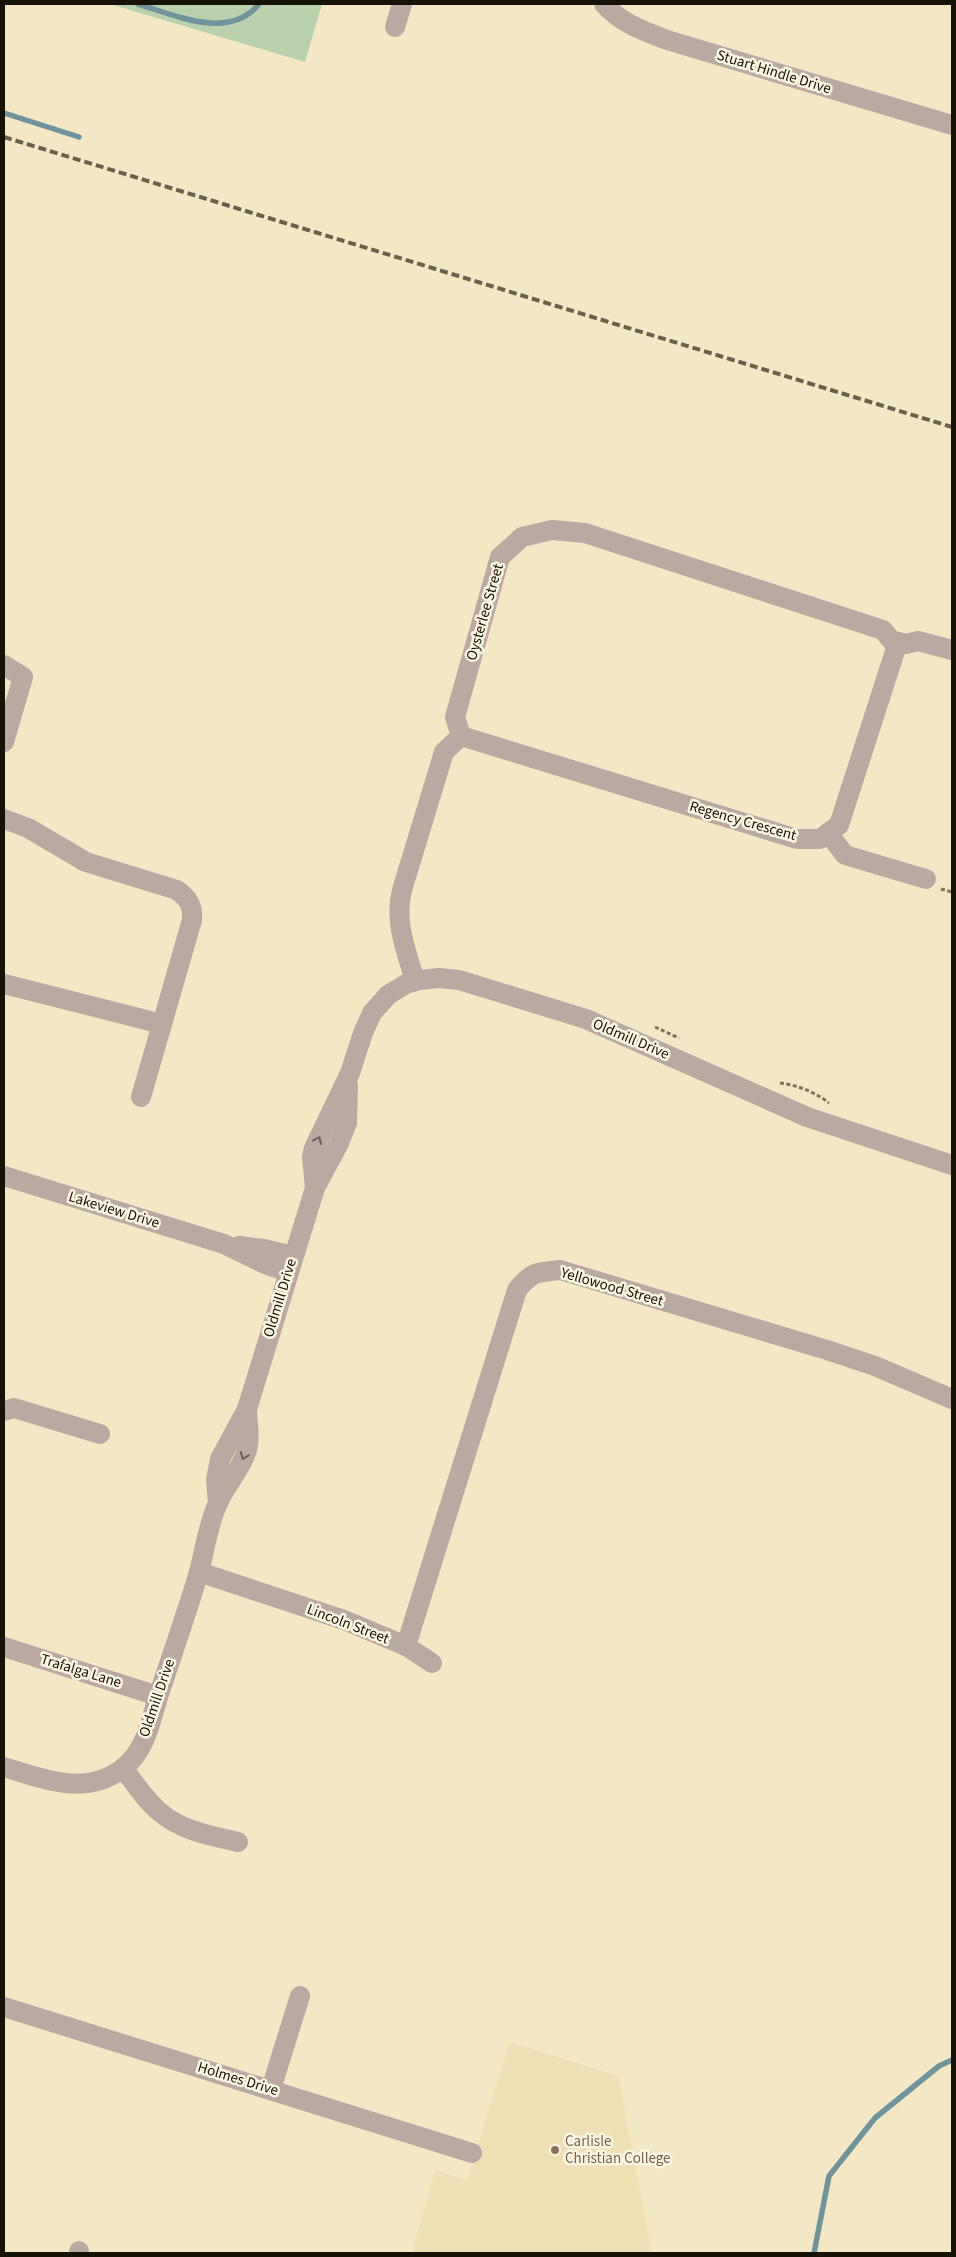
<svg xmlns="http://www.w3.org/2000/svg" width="956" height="2257" font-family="'Source Sans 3',sans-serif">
<rect width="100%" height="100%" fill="#f4e8c4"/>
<!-- built -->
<path fill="#eee0b4" d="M510 2042 618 2076 652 2253H412L435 2170 467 2180Z"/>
<!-- green -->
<path fill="#bad1ae" d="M110 4H322L305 62Z"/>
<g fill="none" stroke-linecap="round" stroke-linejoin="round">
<!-- stream -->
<g stroke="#6f949c" stroke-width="5.5">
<path d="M138 4C175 15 229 41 259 4"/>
<path d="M4 113 79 137"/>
<path d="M814 2253 829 2176 875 2118 939 2066 952 2060"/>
</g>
<!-- path -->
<g stroke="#7c735d" stroke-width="3" stroke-dasharray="4 2.5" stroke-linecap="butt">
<path d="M941 889 952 892"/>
<path d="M655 1027 679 1038"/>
<path d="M780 1083C797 1085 815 1092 829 1103"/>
</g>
<!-- minor -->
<g stroke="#b9a9a1" stroke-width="20">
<path d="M604 4C621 23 643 31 667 40L952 125"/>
<path d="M395 27 402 4"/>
<path d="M4 665 23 677 4 742"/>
<path d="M461 736 797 839H820L839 825 898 642"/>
<path d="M4 819 28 828 86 862 177 890C189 899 193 906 192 920L141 1097"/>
<path d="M828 833 845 855 926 879"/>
<path d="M415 981C406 950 394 922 402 890L444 752 461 736 455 717 500 557 522 537 552 530 585 533 883 630 891 640 898 642 906 644 918 641 952 650"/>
<path d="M4 984 162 1024"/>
<path d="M4 1176 224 1244 265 1264 288 1272"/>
<path d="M315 1188 312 1157 314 1148 350 1073 363 1033 372 1013 388 995 406 984 420 980 439 978 459 980 586 1019 807 1117 952 1165"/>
<path d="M239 1246 264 1249 293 1256"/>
<path d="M4 1411 14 1408 100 1434"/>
<path d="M218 1503 216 1480 220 1459 247 1409 315 1188 339 1143 347 1123 348 1085"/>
<path d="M199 1572 344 1620 406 1646 432 1663"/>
<path d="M406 1646 517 1290C531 1272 537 1272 560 1270L827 1350 875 1366 952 1399"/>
<path d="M4 1647 158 1696"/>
<path d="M4 1767C43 1779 86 1797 123 1768 147 1750 151 1718 160 1691 173 1652 187 1612 199 1572 205 1550 208 1524 218 1503 226 1484 241 1470 247 1450 251 1436 247 1423 247 1409"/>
<path d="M123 1768C135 1784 146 1801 161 1813 182 1831 213 1836 238 1842"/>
<path d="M4 2007 472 2153"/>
<path d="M271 2089 300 1996"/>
<path d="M79 2251V2253"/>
</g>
<!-- rail -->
<path stroke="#69614c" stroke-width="4" stroke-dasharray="8 4" stroke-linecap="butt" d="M4 137 952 427"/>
</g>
<!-- one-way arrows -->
<defs><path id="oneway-chevron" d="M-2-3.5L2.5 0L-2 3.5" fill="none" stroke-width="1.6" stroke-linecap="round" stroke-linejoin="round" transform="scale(1.25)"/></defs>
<g stroke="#685e54">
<use href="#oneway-chevron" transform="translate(318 1140) rotate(-67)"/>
<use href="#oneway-chevron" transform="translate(244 1456) rotate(111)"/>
</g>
<!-- markers -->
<circle fill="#8d6e63" stroke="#fdf6e0" stroke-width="2" cx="555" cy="2150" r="5"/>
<g text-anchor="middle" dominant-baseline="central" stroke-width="5" stroke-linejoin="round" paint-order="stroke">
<!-- street labels -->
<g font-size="15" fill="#171206" stroke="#fdf6e0">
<text transform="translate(774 72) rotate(17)">Stuart Hindle Drive</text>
<text transform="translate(485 612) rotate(-74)">Oysterlee Street</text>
<text transform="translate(743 821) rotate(16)">Regency Crescent</text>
<text transform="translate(631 1039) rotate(23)">Oldmill Drive</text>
<text transform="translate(114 1210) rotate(17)">Lakeview Drive</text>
<text transform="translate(612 1287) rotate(16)">Yellowood Street</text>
<text transform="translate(280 1298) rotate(-73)">Oldmill Drive</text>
<text transform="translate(348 1624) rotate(21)">Lincoln Street</text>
<text transform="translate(81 1671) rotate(17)">Trafalga Lane</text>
<text transform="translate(157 1698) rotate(-71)">Oldmill Drive</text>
<text transform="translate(238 2079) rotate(17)">Holmes Drive</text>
</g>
<!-- education labels -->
<g font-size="15" fill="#785e54" stroke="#fdf6e0" text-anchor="start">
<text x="565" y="2141">Carlisle<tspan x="565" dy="17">Christian College</tspan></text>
</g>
</g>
<!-- border -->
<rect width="956" height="2257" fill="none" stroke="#171206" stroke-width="10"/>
</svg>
